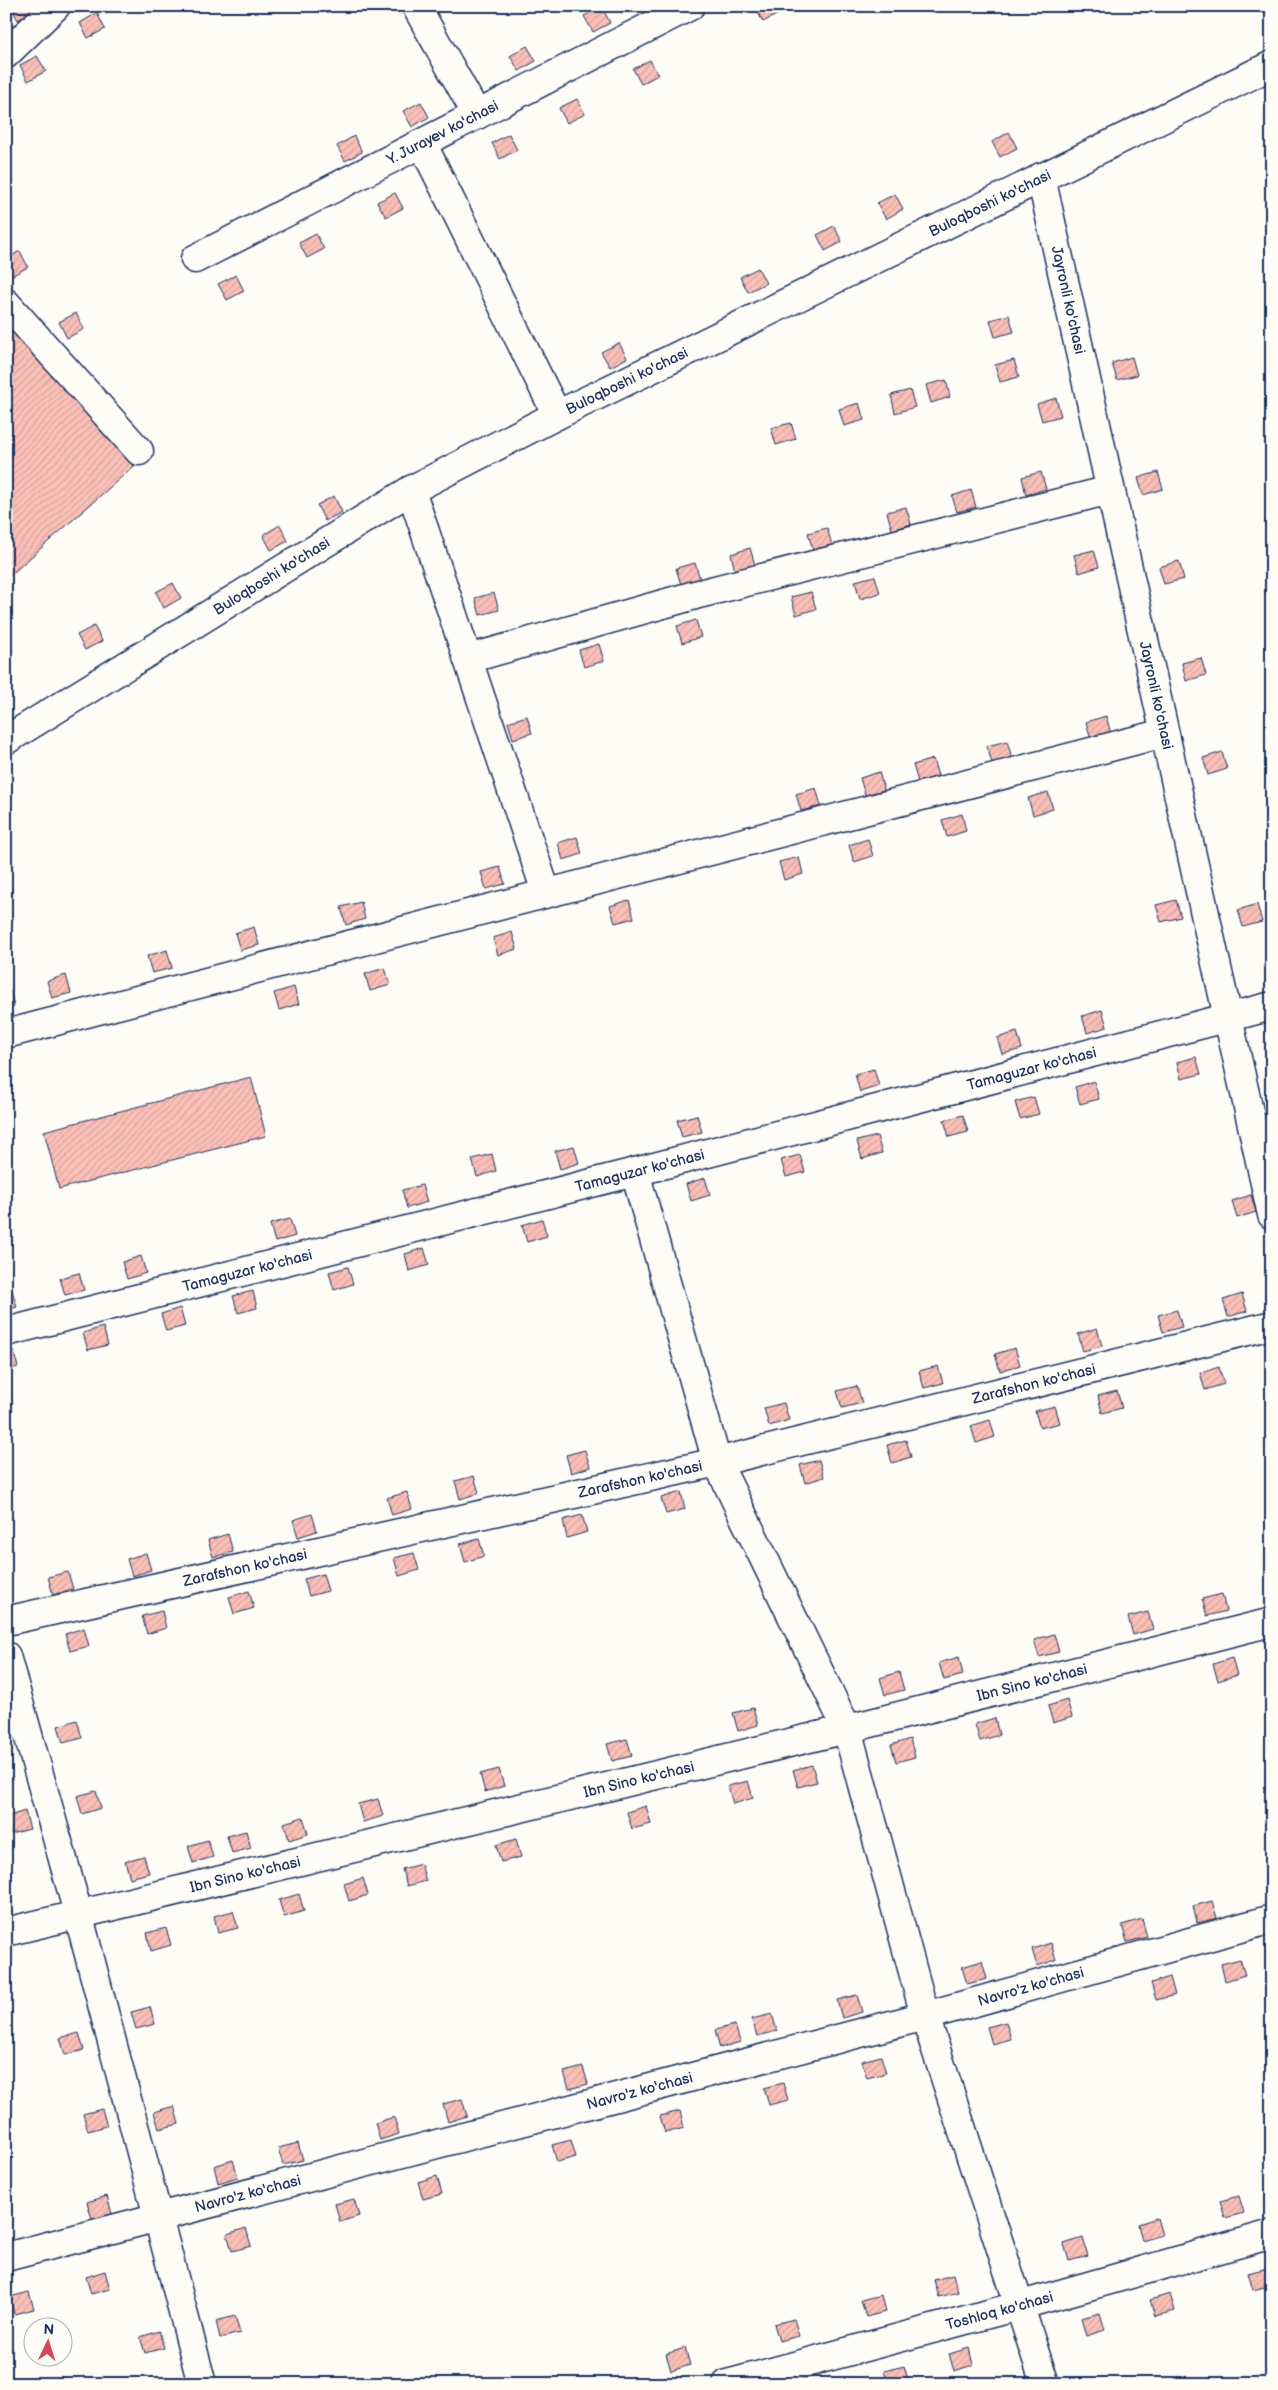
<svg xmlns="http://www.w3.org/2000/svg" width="1278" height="2390" font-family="'Balsamiq Sans',sans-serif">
<defs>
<pattern id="building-hatch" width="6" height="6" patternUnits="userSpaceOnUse" patternTransform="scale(1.25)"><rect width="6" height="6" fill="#fbc0b7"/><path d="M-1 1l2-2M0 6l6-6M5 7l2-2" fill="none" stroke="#d7a5a0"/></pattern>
</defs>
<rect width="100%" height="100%" fill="#fdfcf7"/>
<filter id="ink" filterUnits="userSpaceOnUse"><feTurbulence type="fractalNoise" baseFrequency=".02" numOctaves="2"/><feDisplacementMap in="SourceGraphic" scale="10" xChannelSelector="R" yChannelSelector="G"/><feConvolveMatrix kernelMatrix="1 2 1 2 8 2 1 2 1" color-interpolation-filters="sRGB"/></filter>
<g filter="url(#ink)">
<!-- building -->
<g fill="url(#building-hatch)" stroke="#1b2f5e">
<path d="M10 6H32L35 11 18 20Z"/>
<path d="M777 6 780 13 763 22 755 7Z"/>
<path d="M1264 6H1272V10L1267 13Z"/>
<path d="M602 7 610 23 593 32 584 16Z"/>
<path d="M97 13 105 29 88 38 80 23Z"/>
<path d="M527 46 536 61 519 71 510 56Z"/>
<path d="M37 56 46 71 28 81 20 65Z"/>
<path d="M650 60 658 75 641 84 633 69Z"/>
<path d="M577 99 585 114 567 123 559 108Z"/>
<path d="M421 102 429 117 412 127 403 111Z"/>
<path d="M1009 132 1017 148 1000 157 992 142Z"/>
<path d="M509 134 517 150 500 159 492 143Z"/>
<path d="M354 136 362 152 345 161 337 146Z"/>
<path d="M395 193 403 208 386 217 377 202Z"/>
<path d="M895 194 903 209 886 219 877 203Z"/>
<path d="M834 226 842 242 825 251 817 235Z"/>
<path d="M316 234 324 249 307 258 299 243Z"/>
<path d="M20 251 28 267 11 276 6 267V259Z"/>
<path d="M758 268 766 283 748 292 740 277Z"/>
<path d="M236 275 244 291 227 300 218 284Z"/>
<path d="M76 313 84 329 67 338 59 322Z"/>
<path d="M1009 315 1014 332 995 337 990 320Z"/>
<path d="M6 323 134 466 6 579Z"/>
<path d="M619 343 627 358 610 367 601 352Z"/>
<path d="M1132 357 1137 375 1117 380 1112 363Z"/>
<path d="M1014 360 1019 377 1000 382 995 365Z"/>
<path d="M946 380 950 397 931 403 926 385Z"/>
<path d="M910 390 915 407 895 413 891 395Z"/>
<path d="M1056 398 1061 416 1042 421 1037 404Z"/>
<path d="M859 403 864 420 844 426 839 409Z"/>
<path d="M791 423 796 439 776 445 771 428Z"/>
<path d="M1041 472 1046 489 1026 495 1022 477Z"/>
<path d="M1158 472 1163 489 1143 495 1138 478Z"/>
<path d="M971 490 976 507 957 512 952 496Z"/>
<path d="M334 496 342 512 325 521 317 505Z"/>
<path d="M906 507 911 524 892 530 887 512Z"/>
<path d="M280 525 288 541 271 550 263 535Z"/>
<path d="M827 528 832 545 813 550 808 533Z"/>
<path d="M750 548 755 565 735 571 731 554Z"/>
<path d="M1094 550 1099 567 1079 573 1074 555Z"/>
<path d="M1179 561 1184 579 1164 584 1159 567Z"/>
<path d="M695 563 700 579 681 585 676 568Z"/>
<path d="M875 576 880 593 860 599 855 581Z"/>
<path d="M173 583 181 598 164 608 156 592Z"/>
<path d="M811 592 816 609 796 615 791 597Z"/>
<path d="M494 593 499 610 480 615 475 598Z"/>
<path d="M696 620 701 637 682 643 677 626Z"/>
<path d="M94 626 102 641 85 650 77 635Z"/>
<path d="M599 644 604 661 584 667 579 650Z"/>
<path d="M1201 658 1206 675 1186 681 1182 663Z"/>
<path d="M527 716 532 733 513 739 508 722Z"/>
<path d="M1106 716 1111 734 1091 739 1086 722Z"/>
<path d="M1007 741 1012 758 992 763 987 746Z"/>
<path d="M1222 752 1227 769 1208 775 1203 758Z"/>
<path d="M933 759 938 776 918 782 913 765Z"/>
<path d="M879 772 884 790 865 795 860 778Z"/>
<path d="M816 788 821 806 801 811 796 794Z"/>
<path d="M1048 792 1053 809 1033 815 1028 798Z"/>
<path d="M962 814 966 831 947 837 942 820Z"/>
<path d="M577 837 582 854 563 860 558 843Z"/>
<path d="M868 839 873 856 854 862 849 845Z"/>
<path d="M799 857 803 874 784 880 779 862Z"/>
<path d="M500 867 505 884 486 889 481 872Z"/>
<path d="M629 900 634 918 615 923 610 906Z"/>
<path d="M1176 900 1181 917 1161 922 1156 905Z"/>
<path d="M361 902 365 919 346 925 341 907Z"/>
<path d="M1257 904 1262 922 1243 927 1238 910Z"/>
<path d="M254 927 259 945 240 950 235 933Z"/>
<path d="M512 932 517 949 498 955 493 938Z"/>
<path d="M167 950 172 968 152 973 147 956Z"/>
<path d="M385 968 390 985 370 991 365 974Z"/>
<path d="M66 975 71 993 52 998 47 981Z"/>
<path d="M294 987 299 1004 279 1010 274 993Z"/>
<path d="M6 990H10L14 1007 6 1009Z"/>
<path d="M1102 1010 1107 1027 1087 1033 1082 1016Z"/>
<path d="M1017 1032 1022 1049 1002 1054 997 1038Z"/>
<path d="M1196 1057 1201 1074 1181 1079 1177 1062Z"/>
<path d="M874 1069 879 1086 860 1092 855 1074Z"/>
<path d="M251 1077 266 1136 59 1189 44 1131Z"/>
<path d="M1094 1081 1099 1099 1080 1104 1075 1087Z"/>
<path d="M1034 1097 1039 1114 1020 1119 1015 1102Z"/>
<path d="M697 1115 702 1132 682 1137 677 1120Z"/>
<path d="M963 1115 968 1132 949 1137 944 1120Z"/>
<path d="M877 1136 882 1153 862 1159 857 1141Z"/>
<path d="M574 1146 579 1163 560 1169 555 1151Z"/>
<path d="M492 1154 496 1171 477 1177 472 1159Z"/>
<path d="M800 1155 805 1172 786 1177 781 1160Z"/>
<path d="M705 1178 710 1195 691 1201 686 1184Z"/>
<path d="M422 1185 427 1202 407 1208 402 1190Z"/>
<path d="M1251 1195 1256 1212 1237 1218 1232 1201Z"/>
<path d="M290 1219 295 1236 275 1242 270 1224Z"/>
<path d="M542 1219 547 1236 527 1242 522 1225Z"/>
<path d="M424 1248 429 1265 409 1271 405 1254Z"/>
<path d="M141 1256 146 1273 127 1279 122 1262Z"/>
<path d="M348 1267 353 1284 334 1290 329 1272Z"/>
<path d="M79 1273 84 1290 65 1295 60 1278Z"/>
<path d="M12 1290 17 1307 6 1310V1291Z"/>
<path d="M253 1291 257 1308 238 1313 233 1296Z"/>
<path d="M1242 1294 1247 1311 1228 1317 1223 1300Z"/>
<path d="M180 1308 185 1326 166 1331 161 1314Z"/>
<path d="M1177 1310 1182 1327 1163 1332 1158 1315Z"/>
<path d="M103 1327 108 1345 88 1350 83 1333Z"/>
<path d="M1097 1328 1102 1346 1083 1351 1078 1334Z"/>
<path d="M1015 1348 1020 1365 1000 1371 995 1354Z"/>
<path d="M13 1350 18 1367 6 1370V1352Z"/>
<path d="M938 1366 943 1383 924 1388 919 1371Z"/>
<path d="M1219 1367 1224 1384 1205 1390 1200 1373Z"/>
<path d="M857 1386 862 1403 842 1408 837 1391Z"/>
<path d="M1117 1391 1122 1408 1102 1413 1098 1396Z"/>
<path d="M784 1403 789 1420 769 1426 764 1408Z"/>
<path d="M1055 1406 1060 1423 1040 1428 1035 1411Z"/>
<path d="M990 1420 995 1437 976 1443 971 1426Z"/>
<path d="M906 1440 911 1457 892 1463 887 1445Z"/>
<path d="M585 1450 590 1467 571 1473 566 1455Z"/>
<path d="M819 1460 824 1477 805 1483 800 1465Z"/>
<path d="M474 1476 479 1493 460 1499 455 1481Z"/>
<path d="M407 1492 412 1509 392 1515 387 1498Z"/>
<path d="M681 1492 685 1509 666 1514 661 1498Z"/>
<path d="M312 1514 317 1531 298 1537 293 1520Z"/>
<path d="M582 1515 587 1532 567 1538 563 1520Z"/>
<path d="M228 1534 233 1552 213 1557 208 1540Z"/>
<path d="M479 1539 484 1556 465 1562 460 1544Z"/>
<path d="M146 1553 151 1570 132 1576 127 1559Z"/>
<path d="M414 1553 419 1570 399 1576 394 1558Z"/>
<path d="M68 1572 73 1589 53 1595 48 1577Z"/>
<path d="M323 1574 328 1591 309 1596 304 1579Z"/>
<path d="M249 1591 254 1608 234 1614 229 1597Z"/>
<path d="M1222 1594 1226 1611 1207 1616 1202 1599Z"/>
<path d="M162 1611 166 1628 147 1634 142 1616Z"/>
<path d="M1148 1612 1153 1629 1133 1635 1128 1617Z"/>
<path d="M84 1628 89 1646 70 1651 65 1634Z"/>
<path d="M1054 1634 1059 1652 1039 1657 1034 1640Z"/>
<path d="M959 1657 963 1675 944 1680 939 1663Z"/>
<path d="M1232 1658 1237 1675 1218 1681 1213 1664Z"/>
<path d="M899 1672 904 1690 885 1695 880 1678Z"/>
<path d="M1067 1700 1072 1717 1053 1723 1048 1706Z"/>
<path d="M753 1708 758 1725 738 1731 733 1713Z"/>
<path d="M995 1718 999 1735 980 1741 975 1724Z"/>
<path d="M77 1720 82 1738 63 1743 58 1726Z"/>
<path d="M627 1739 632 1756 612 1761 607 1744Z"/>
<path d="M910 1739 915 1757 896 1762 891 1745Z"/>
<path d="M812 1765 817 1782 798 1787 793 1770Z"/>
<path d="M499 1769 504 1786 485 1792 480 1774Z"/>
<path d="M748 1781 753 1798 733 1804 728 1786Z"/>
<path d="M96 1791 101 1808 82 1814 77 1796Z"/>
<path d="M378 1799 383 1816 363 1822 358 1804Z"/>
<path d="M646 1806 651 1824 632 1829 627 1812Z"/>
<path d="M25 1811 30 1829 11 1834 6 1817Z"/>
<path d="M303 1817 308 1834 289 1840 284 1823Z"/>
<path d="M246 1831 251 1848 232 1853 227 1836Z"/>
<path d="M516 1839 521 1857 501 1862 496 1845Z"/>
<path d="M208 1840 213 1857 193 1863 188 1846Z"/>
<path d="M144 1856 149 1873 130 1878 125 1861Z"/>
<path d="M421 1864 426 1881 407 1886 402 1869Z"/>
<path d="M363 1878 368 1895 349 1901 344 1884Z"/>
<path d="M299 1894 304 1911 284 1917 279 1900Z"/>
<path d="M1212 1901 1217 1918 1197 1923 1193 1906Z"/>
<path d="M233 1911 238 1928 218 1933 214 1916Z"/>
<path d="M1142 1919 1147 1937 1127 1942 1122 1925Z"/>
<path d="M166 1928 171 1945 151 1951 147 1933Z"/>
<path d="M1051 1943 1056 1960 1037 1966 1032 1949Z"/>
<path d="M1240 1959 1245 1975 1225 1981 1221 1964Z"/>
<path d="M982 1961 987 1979 967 1984 962 1967Z"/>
<path d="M1170 1977 1175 1995 1156 2000 1151 1983Z"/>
<path d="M857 1995 862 2012 842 2018 837 2000Z"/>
<path d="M150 2007 155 2024 136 2029 131 2012Z"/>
<path d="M772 2014 777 2031 757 2036 752 2019Z"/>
<path d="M1006 2022 1011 2039 992 2044 987 2027Z"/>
<path d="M735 2025 740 2042 720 2048 715 2030Z"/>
<path d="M79 2033 84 2050 65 2055 60 2038Z"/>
<path d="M881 2056 886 2073 867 2078 862 2061Z"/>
<path d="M583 2067 588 2084 569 2089 564 2072Z"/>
<path d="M783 2083 788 2100 769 2105 764 2088Z"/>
<path d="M462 2099 467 2116 448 2122 443 2104Z"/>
<path d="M174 2106 179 2124 159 2129 154 2112Z"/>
<path d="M102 2109 107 2126 88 2131 83 2114Z"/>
<path d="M680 2111 684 2128 665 2133 660 2116Z"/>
<path d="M394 2117 399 2134 380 2140 375 2123Z"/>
<path d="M571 2140 576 2157 557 2162 552 2145Z"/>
<path d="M298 2143 303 2160 283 2165 278 2148Z"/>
<path d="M233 2160 238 2177 218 2183 214 2166Z"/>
<path d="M437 2176 442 2194 423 2199 418 2182Z"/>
<path d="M107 2196 112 2214 92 2219 87 2202Z"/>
<path d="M1239 2196 1244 2213 1225 2218 1220 2201Z"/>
<path d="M354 2199 359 2216 340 2222 335 2204Z"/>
<path d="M1157 2218 1162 2235 1142 2241 1138 2224Z"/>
<path d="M246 2228 251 2246 232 2251 227 2234Z"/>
<path d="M1083 2238 1088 2256 1069 2261 1064 2244Z"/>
<path d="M1267 2268 1272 2285 1253 2290 1248 2273Z"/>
<path d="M105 2271 110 2289 91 2294 86 2277Z"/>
<path d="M953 2275 958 2292 939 2297 934 2280Z"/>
<path d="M29 2292 34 2309 14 2314 10 2297Z"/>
<path d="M1170 2294 1175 2311 1155 2316 1150 2300Z"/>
<path d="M881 2295 885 2312 866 2317 861 2300Z"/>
<path d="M1100 2313 1105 2330 1086 2336 1081 2318Z"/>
<path d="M235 2316 240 2333 220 2338 216 2321Z"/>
<path d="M794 2319 799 2336 779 2341 774 2324Z"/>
<path d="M159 2331 164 2348 145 2353 140 2337Z"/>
<path d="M685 2348 690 2365 671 2371 666 2354Z"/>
<path d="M969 2348 973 2365 954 2371 949 2354Z"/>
<path d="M904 2366 909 2383 888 2384 884 2371Z"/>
</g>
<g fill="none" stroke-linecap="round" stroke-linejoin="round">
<!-- minor casing -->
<g stroke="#1b2f5e" stroke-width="31">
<g id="minor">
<path d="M416 6 477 115"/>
<path d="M6 54 56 6"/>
<path d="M422 143 557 415"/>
<path id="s1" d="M1041 177 1272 1215"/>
<path id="s2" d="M195 259 690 6"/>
<path d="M6 303 139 451"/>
<path d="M411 490 546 892"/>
<path d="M468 659 695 595 1110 490"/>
<path id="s3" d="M6 740 411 490 557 415 1272 65"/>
<path d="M6 1034 1164 733"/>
<path d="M635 1172 717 1462 847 1729 925 2016 1045 2384"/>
<path id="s4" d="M6 1332 635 1172 1272 1006"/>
<path id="s5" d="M6 1621 717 1462 1272 1325"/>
<path d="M6 1656 78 1913 202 2384"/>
<path id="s6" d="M6 1932 847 1729 1272 1622"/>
<path id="s7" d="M6 2257 925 2016 1272 1919"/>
<path id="s8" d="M727 2384 1018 2306 1272 2234"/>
</g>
</g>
<!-- minor -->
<use href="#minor" stroke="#fdfcf7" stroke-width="28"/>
</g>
</g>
<g text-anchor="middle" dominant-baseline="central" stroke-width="4" stroke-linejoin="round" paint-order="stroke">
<!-- street labels -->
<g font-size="15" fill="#1b2f5e" stroke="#fdfcf7">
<text stroke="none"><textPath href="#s2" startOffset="278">Y. Jurayev ko'chasi</textPath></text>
<text stroke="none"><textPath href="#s3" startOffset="1122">Buloqboshi ko'chasi</textPath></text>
<text stroke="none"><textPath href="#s1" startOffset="126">Jayronli ko'chasi</textPath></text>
<text stroke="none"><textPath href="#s3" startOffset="718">Buloqboshi ko'chasi</textPath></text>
<text stroke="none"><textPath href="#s3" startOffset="312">Buloqboshi ko'chasi</textPath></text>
<text stroke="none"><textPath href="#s1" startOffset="531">Jayronli ko'chasi</textPath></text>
<text stroke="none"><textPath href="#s4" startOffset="1059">Tamaguzar ko'chasi</textPath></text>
<text stroke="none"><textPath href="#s4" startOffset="654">Tamaguzar ko'chasi</textPath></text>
<text stroke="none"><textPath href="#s4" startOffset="249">Tamaguzar ko'chasi</textPath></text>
<text stroke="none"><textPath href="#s5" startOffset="1055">Zarafshon ko'chasi</textPath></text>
<text stroke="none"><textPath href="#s5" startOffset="650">Zarafshon ko'chasi</textPath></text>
<text stroke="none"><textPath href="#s5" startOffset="245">Zarafshon ko'chasi</textPath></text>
<text stroke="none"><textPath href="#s6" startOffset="1056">Ibn Sino ko'chasi</textPath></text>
<text stroke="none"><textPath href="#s6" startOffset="651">Ibn Sino ko'chasi</textPath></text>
<text stroke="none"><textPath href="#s6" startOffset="246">Ibn Sino ko'chasi</textPath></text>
<text stroke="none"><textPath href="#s7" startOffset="1060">Navro'z ko'chasi</textPath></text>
<text stroke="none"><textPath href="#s7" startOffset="655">Navro'z ko'chasi</textPath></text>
<text stroke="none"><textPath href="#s7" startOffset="250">Navro'z ko'chasi</textPath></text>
<text stroke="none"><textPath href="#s8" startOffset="282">Toshloq ko'chasi</textPath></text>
</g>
</g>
<!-- margin -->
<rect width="1278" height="2390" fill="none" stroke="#fdfcf7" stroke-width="25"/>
<rect x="12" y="12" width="1253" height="2365" fill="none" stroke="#1b2f5e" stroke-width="2" filter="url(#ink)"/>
<!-- north arrow -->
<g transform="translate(48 2342) rotate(4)"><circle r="24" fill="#fdfcf7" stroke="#a3aaba"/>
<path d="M0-4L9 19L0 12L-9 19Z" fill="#d1495b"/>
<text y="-8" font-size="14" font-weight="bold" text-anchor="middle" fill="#1b2f5e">N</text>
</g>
</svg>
